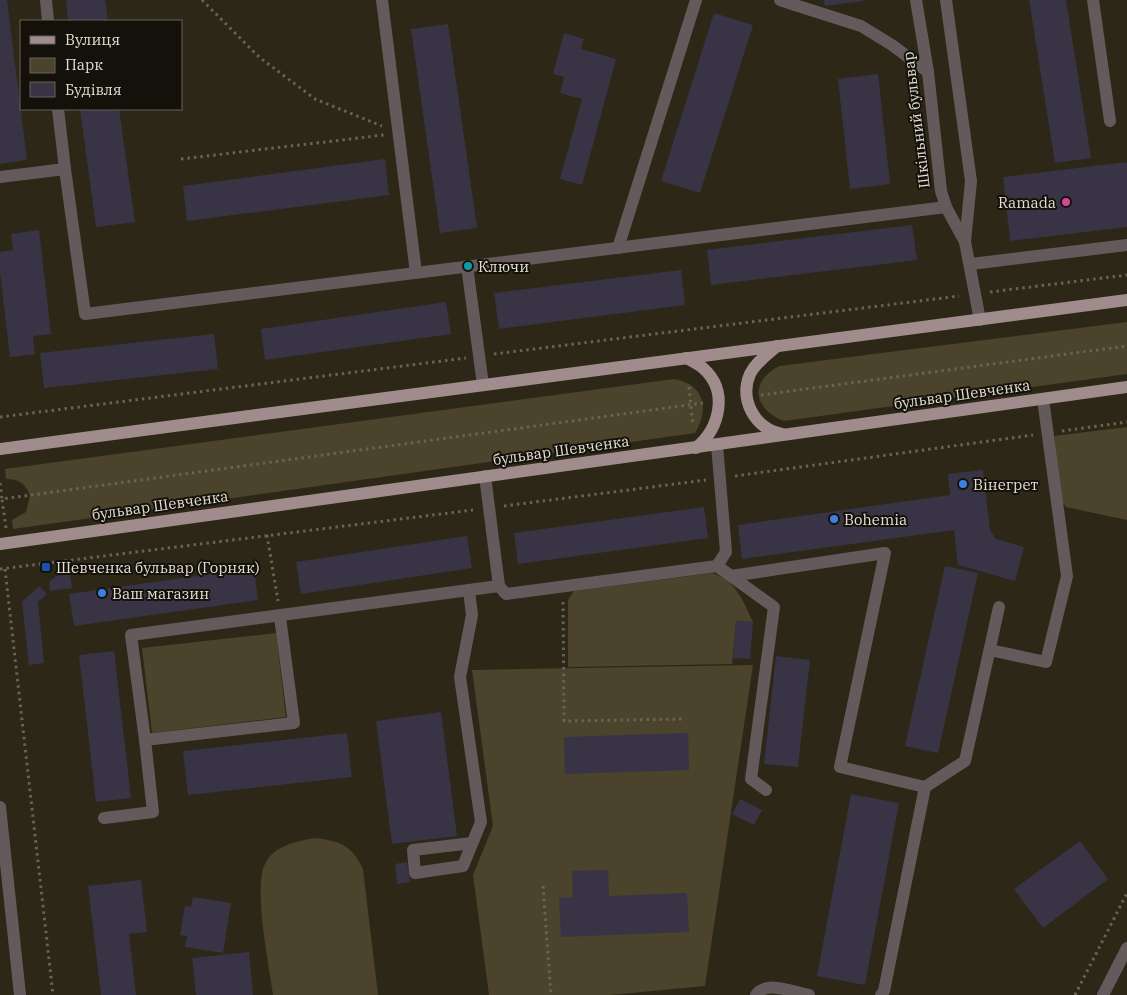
<svg xmlns="http://www.w3.org/2000/svg" width="1127" height="995" font-family="'IBM Plex Serif',serif">
<rect width="100%" height="100%" fill="#2d2717"/>
<!-- green -->
<g fill="#4b432b">
<path d="M1127 322V374L784 421C754 409 748 383 779 366Z"/>
<path d="M674 379C704 384 710 408 695 433L13 529 12 520 26 512 30 496C26 484 19 479 6 479L5 469Z"/>
<path d="M1127 427V520L1066 507 1062 501 1054 436Z"/>
<path d="M712 573C736 580 743 601 753 622L736 621 732 664 568 667V600L574 591Z"/>
<path d="M276 633 286 717 152 733 142 648Z"/>
<path d="M753 665 705 986 610 995H489L473 875 493 826 472 670Z"/>
<path d="M315 838C340 841 352 845 363 869L378 995H273C269 965 253 888 265 864 273 846 297 841 315 838Z"/>
</g>
<!-- building -->
<g fill="#383445">
<path d="M0 0H7L27 160 0 164Z"/>
<path d="M66 0H105L108 21H68Z"/>
<path d="M824 0H863V1L825 6Z"/>
<path d="M1029 0H1066L1091 158 1055 163Z"/>
<path d="M714 13 753 25 700 193 661 181Z"/>
<path d="M448 24 477 228 440 233 411 29Z"/>
<path d="M564 33 584 39 581 49 616 59 582 185 560 179 582 99 560 93 564 77 553 74Z"/>
<path d="M878 74 890 184 850 189 838 79Z"/>
<path d="M80 109H119L135 222 96 227Z"/>
<path d="M385 159 389 195 187 221 183 186Z"/>
<path d="M1127 162V227L1010 241 1003 177Z"/>
<path d="M912 225 917 260 711 285 707 250Z"/>
<path d="M39 230 51 334 33 336 35 354 10 357 0 272V252L13 250 11 234Z"/>
<path d="M681 270 685 305 499 329 494 293Z"/>
<path d="M446 302 451 334 265 360 261 329Z"/>
<path d="M214 334 218 369 44 388 40 353Z"/>
<path d="M983 470 990 530 996 539 1024 547 1015 581 958 565 954 530 742 559 738 525 950 495 948 474Z"/>
<path d="M704 507 708 538 518 564 514 533Z"/>
<path d="M467 536 472 568 301 594 296 562Z"/>
<path d="M945 566 978 573 938 753 905 746Z"/>
<path d="M254 568 258 600 74 626 69 594Z"/>
<path d="M70 574 72 588 50 591 49 582 56 576Z"/>
<path d="M39 586 47 594 38 602 44 663 29 665 22 602Z"/>
<path d="M736 621 753 622 750 659 733 658Z"/>
<path d="M114 651 131 798 96 802 79 655Z"/>
<path d="M776 656 810 660 798 767 764 764Z"/>
<path d="M441 712 457 836 392 844 376 721Z"/>
<path d="M347 733 352 777 188 795 183 751Z"/>
<path d="M688 733 689 770 565 774 564 737Z"/>
<path d="M851 794 899 803 865 985 817 976Z"/>
<path d="M740 799 762 810 754 825 732 814Z"/>
<path d="M1080 841 1108 879 1043 928 1014 889Z"/>
<path d="M407 862 410 882 397 884 395 864Z"/>
<path d="M608 870 609 896 687 893 689 932 561 937 559 898 573 897 572 871Z"/>
<path d="M141 880 147 932 129 934 136 995H101L88 886Z"/>
<path d="M193 897 231 903 223 953 185 947 187 936 180 935 185 906 191 907Z"/>
<path d="M249 952 253 995H196L192 958Z"/>
</g>
<g fill="none" stroke-linecap="round" stroke-linejoin="round">
<!-- path -->
<g stroke="#696355" stroke-width="3" stroke-dasharray="2.5 4" stroke-linecap="butt">
<path d="M202 0 259 57 315 99 382 126"/>
<path d="M181 159 384 135"/>
<path d="M990 292 1127 275"/>
<path d="M494 354 959 296"/>
<path d="M689 387 693 426"/>
<path d="M761 395 1127 346"/>
<path d="M0 417 466 358"/>
<path d="M1062 431 1127 422"/>
<path d="M735 476 1033 435"/>
<path d="M0 483 2 499"/>
<path d="M504 506 706 480"/>
<path d="M6 528 2 499 703 403"/>
<path d="M267 535 278 601"/>
<path d="M0 569 473 510"/>
<path d="M5 569 53 995"/>
<path d="M563 602 564 721 683 719"/>
<path d="M543 886 551 995"/>
<path d="M1075 995 1127 893"/>
</g>
<!-- minor -->
<g stroke="#645a5b" stroke-width="12">
<path d="M46 0 48 21"/>
<path d="M382 0 416 273"/>
<path d="M780 0 795 5"/>
<path d="M794 0 795 5 861 26 892 45 928 72"/>
<path d="M916 0 928 72 941 191 946 207 965 242 980 320"/>
<path d="M946 0 971 181 965 242"/>
<path d="M1093 0 1110 121"/>
<path d="M58 109 65 169"/>
<path d="M0 177 65 169 85 314 946 207"/>
<path d="M618 248 696 0"/>
<path d="M971 264 1127 245"/>
<path d="M467 266 483 385"/>
<path d="M485 476 499 586 506 594 717 566 731 576 885 553 840 767 925 787"/>
<path d="M717 566 726 552 717 445"/>
<path d="M731 576 774 607 751 779 766 790"/>
<path d="M469 591 472 615 460 677 481 822 463 866 415 873 413 850 472 843"/>
<path d="M990 650 1046 662 1067 576 1043 399"/>
<path d="M145 740 131 635 499 586"/>
<path d="M0 807 20 995"/>
<path d="M104 818 153 812 145 740 294 723 280 617"/>
<path d="M756 995C766 980 794 992 809 995"/>
<path d="M881 995 884 991 925 787 965 761 999 607"/>
<path d="M1103 995 1127 948"/>
</g>
<!-- major -->
<g stroke="#a08c8d" stroke-width="12">
<path d="M777 346C767 355 756 362 750 374 739 400 755 429 782 434"/>
<path d="M686 358C692 361 698 364 703 368 729 391 720 428 696 448"/>
<path d="M0 449 1127 300"/>
<path d="M0 544 1127 387"/>
</g>
</g>
<!-- markers -->
<circle fill="#d1479c" stroke="#131109" stroke-width="2" cx="1066" cy="202" r="5"/>
<circle fill="#0f9aa8" stroke="#131109" stroke-width="2" cx="468" cy="266" r="5"/>
<g fill="#3f7fe0" stroke="#131109" stroke-width="2">
<circle cx="963" cy="484" r="5"/>
<circle cx="834" cy="519" r="5"/>
<circle cx="102" cy="593" r="5"/>
</g>
<rect fill="#1a4fb4" stroke="#131109" stroke-width="2" x="41" y="562" width="10" height="10" rx="2.5"/>
<g text-anchor="middle" dominant-baseline="central" stroke-width="4" stroke-linejoin="round" paint-order="stroke">
<!-- street labels -->
<g font-size="15" fill="#e2ded4" stroke="#131109">
<text transform="translate(916 120) rotate(-97)">Шкільний бульвар</text>
<text transform="translate(962 394) rotate(-8)">бульвар Шевченка</text>
<text transform="translate(561 450) rotate(-8)">бульвар Шевченка</text>
<text transform="translate(160 505) rotate(-8)">бульвар Шевченка</text>
</g>
<!-- poi labels -->
<g font-size="15" fill="#e2ded4" stroke="#131109" text-anchor="start">
<text x="1056" y="202" text-anchor="end">Ramada</text>
<text x="478" y="266">Ключи</text>
<text x="973" y="484">Вінегрет</text>
<text x="844" y="519">Bohemia</text>
<text x="56" y="567">Шевченка бульвар (Горняк)</text>
<text x="112" y="593">Ваш магазин</text>
</g>
</g>
<!-- legend -->
<rect x="20" y="20" width="162" height="90" fill="#131109" stroke="#66635a"/>
<rect x="30" y="36" width="25" height="8" fill="#a08c8d" stroke="#66635a"/>
<text x="65" y="45" font-size="15" fill="#e2ded4">Вулиця</text>
<rect x="30" y="58" width="25" height="15" fill="#4b432b" stroke="#66635a"/>
<text x="65" y="70" font-size="15" fill="#e2ded4">Парк</text>
<rect x="30" y="82" width="25" height="15" fill="#383445" stroke="#66635a"/>
<text x="65" y="95" font-size="15" fill="#e2ded4">Будівля</text>
</svg>
